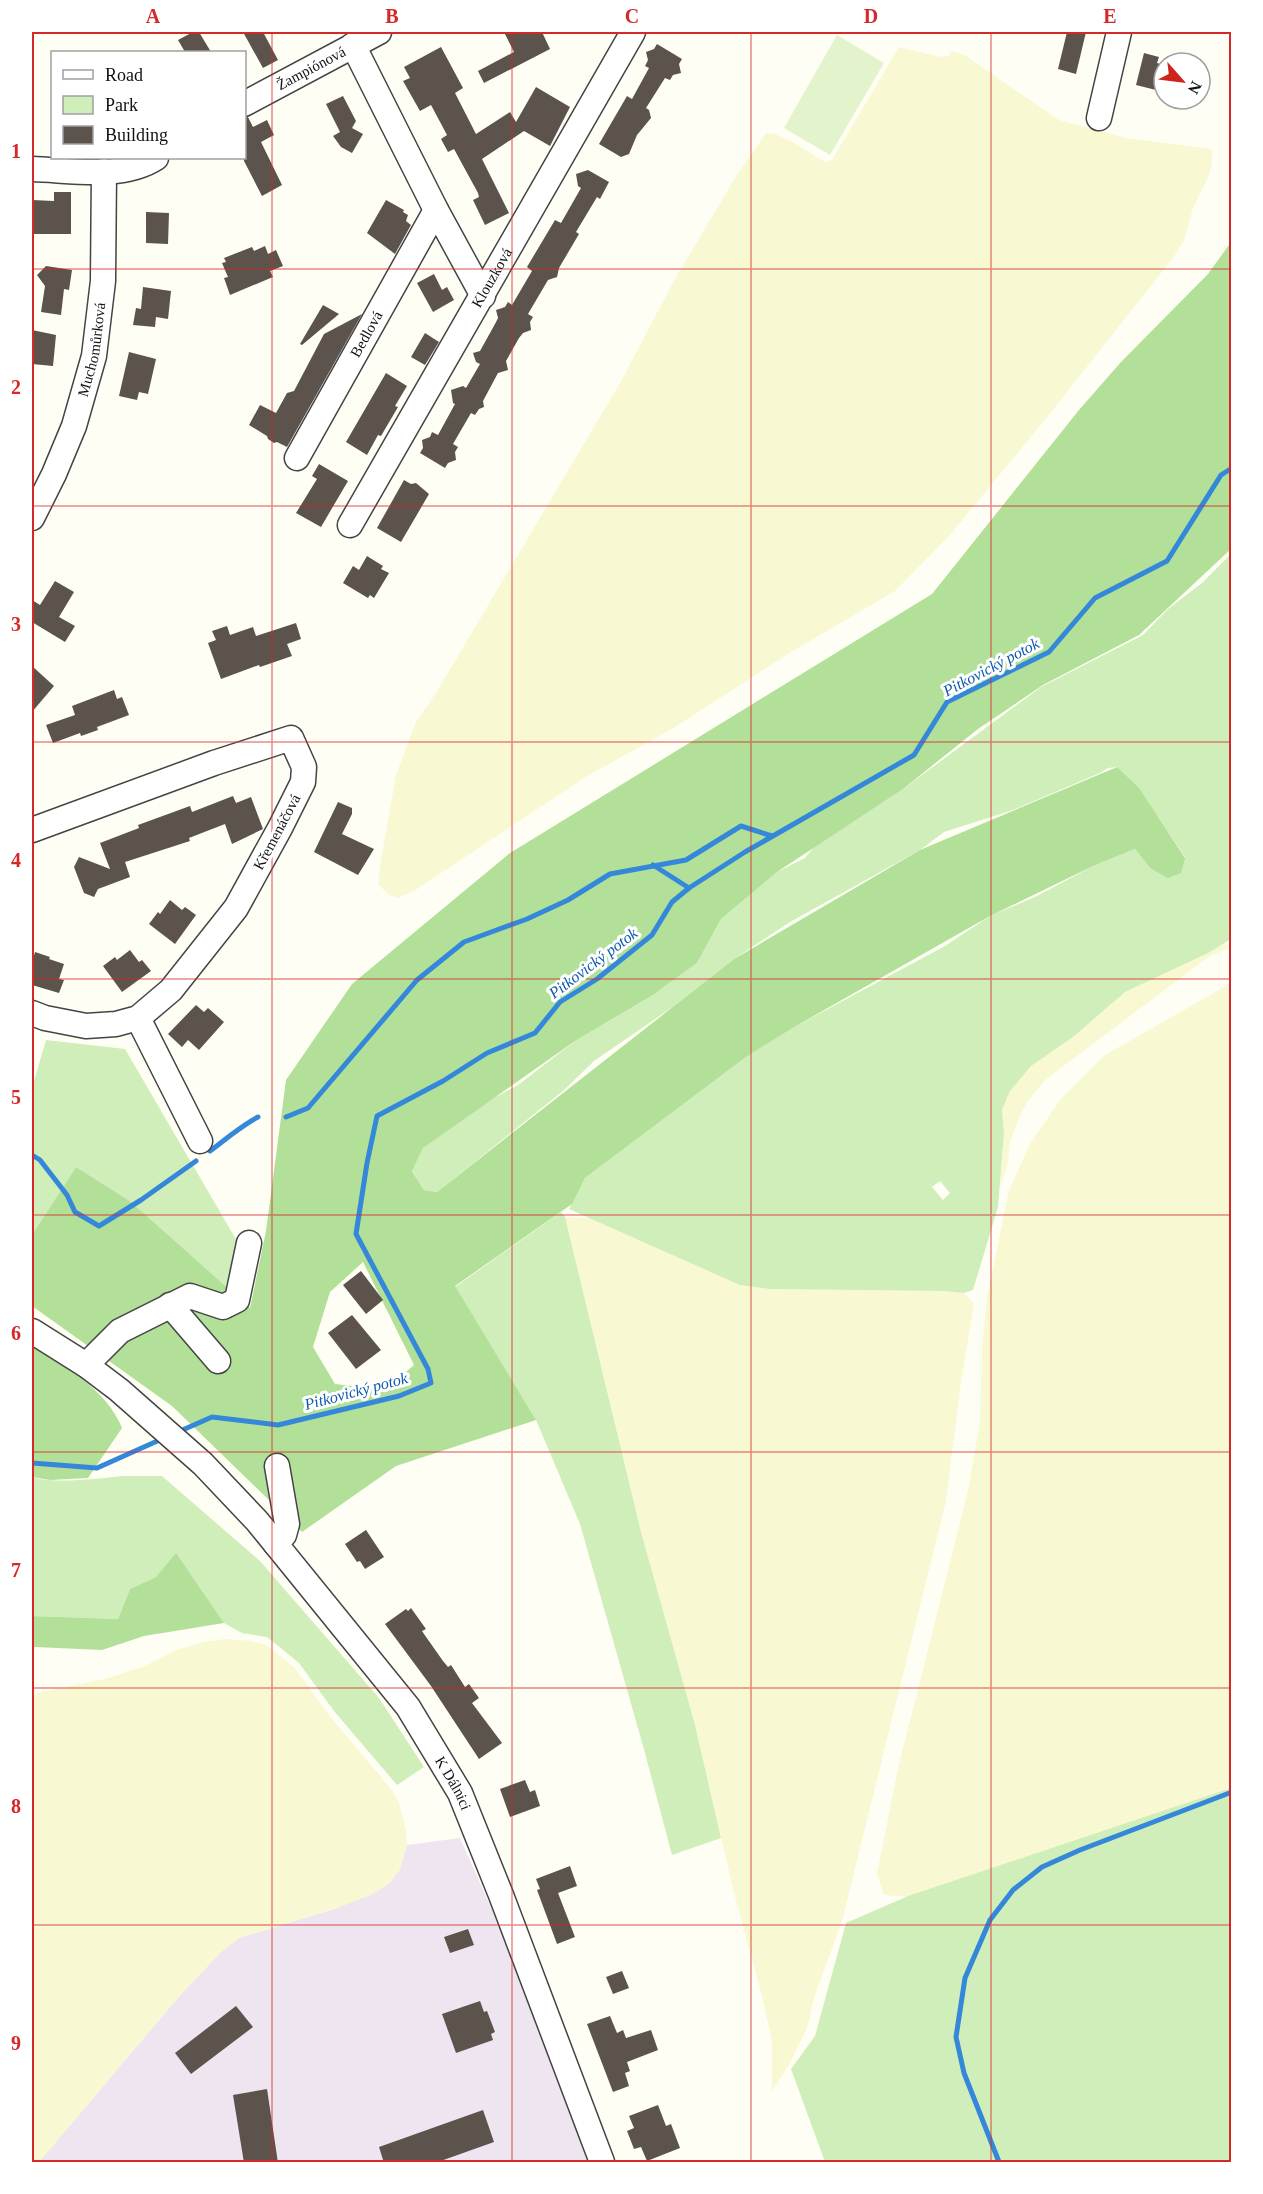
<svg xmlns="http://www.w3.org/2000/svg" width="1263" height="2194" font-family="Georgia,serif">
<rect width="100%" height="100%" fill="#fffef5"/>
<!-- industrial -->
<path fill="#efe5f0" d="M460 1838 510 1950 593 2162H39L182 1993 221 1952 239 1938 337 1908 399 1871 407 1845Z"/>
<!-- farmland -->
<g fill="#f8f8d2">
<path d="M899 47 941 57 949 56 952 51 966 56 1059 120 1126 138 1212 149V164L1209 175 1193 208 1184 241 1173 258 1044 421 949 536 895 591 788 654 675 727 584 778 414 891 398 898 389 895 378 884 381 860 396 775 416 722 436 693 620 383 676 277 737 175 766 133 775 134 791 141 825 162 832 160Z"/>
<path d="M1225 943 1229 948 1210 956 1045 1080 1028 1101 1018 1120 1010 1142 1008 1162 1000 1189 1004 1133 1002 1110 1010 1091 1031 1066 1073 1037 1125 992Z"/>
<path d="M1231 983V1788L909 1897 884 1895 877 1874 898 1768 967 1495 980 1423 982 1348 987 1298 1009 1190 1030 1144 1060 1100 1105 1055Z"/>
<path d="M565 1217 591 1218 740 1285 770 1289 943 1291 964 1293 974 1304 961 1382 946 1501 842 1921 815 1995 807 2028 789 2065 772 2091V2041L762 1996 733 1889 695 1725 641 1532Z"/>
<path d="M225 1639 252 1641 266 1645 294 1667 329 1715 391 1789 399 1802 406 1831 407 1845 403 1859 399 1871 390 1883 373 1894 337 1908 239 1938 221 1952 182 1993 39 2162H32V1694L105 1679 145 1666 176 1650 204 1642Z"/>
</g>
<!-- green -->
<g fill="#d0eeba" fill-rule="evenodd">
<path d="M1231 554V939L1208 953 1125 992 1073 1037 1031 1066 1010 1091 1002 1110 1004 1133 998 1207 973 1290 964 1293 943 1291 770 1289 740 1285 569 1209 585 1178 746 1057 796 1026 945 946 990 916 1037 896 1093 866 1135 849 1150 868 1185 857 1151 807 1117 767 1108 768 1100 773 1013 810 944 832 920 850 790 922 734 959 674 1006 594 1061 563 1091 437 1192 424 1190 412 1170 423 1148 483 1104 518 1085 575 1041 653 995 697 963 721 919 777 872 805 858 814 847 903 789 1041 687 1143 635 1168 609 1202 583ZM940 1181 950 1193 943 1200 932 1187Z"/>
<path d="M46 1040 125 1049 237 1241 226 1287 130 1201 76 1167 32 1235V1088Z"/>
<path d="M561 1212 565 1217 641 1532 695 1725 721 1838 672 1855 645 1753 580 1524 536 1420 455 1287Z"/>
<path d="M121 1476H162L260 1561 379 1698 424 1767 397 1785 334 1711 299 1663 267 1637 242 1633 224 1623 176 1554 156 1577 130 1589 118 1619 32 1616V1477C51 1484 100 1479 121 1476Z"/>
<path d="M1231 1788V2162H825L791 2069 815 2036 846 1923 908 1896Z"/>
</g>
<!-- forest -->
<g fill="#b2e098" fill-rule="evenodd">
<path d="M1231 242V549L1139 635 1043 685 978 729 903 789 777 872 721 919 697 963 653 995 575 1041 423 1148 412 1171 424 1190 437 1192 734 959 920 850 1117 767 1139 788 1185 858 1181 873 1168 878 1150 868 1135 849 1093 866 990 916 796 1026 746 1057 585 1178 572 1204 455 1286 536 1420 396 1466 302 1532 172 1406 32 1306V1235L76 1167 130 1201 250 1308 266 1231 286 1080 352 984 510 853 932 594 1079 410 1121 362 1208 274ZM363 1262 414 1365 385 1390 335 1384 313 1347 330 1292Z"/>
<path d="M32 1346C65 1366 107 1390 122 1428L88 1478 50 1480 32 1477Z"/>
<path d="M176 1553 224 1623 144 1636 102 1650 35 1647 32 1649V1616L118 1619 130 1589 156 1577Z"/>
</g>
<!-- pitch -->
<path fill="#e3f4cd" d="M837 35 884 63 830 155 784 128Z"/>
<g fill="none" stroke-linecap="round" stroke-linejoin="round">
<!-- stream -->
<g stroke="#3588d9" stroke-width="5">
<path d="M653 865 689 888"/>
<path d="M286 1117 308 1108 417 980 464 942 527 919 568 900 610 874 686 860 741 826 772 836"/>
<path d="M210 1151C226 1139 241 1126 258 1117"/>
<path d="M32 1155 40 1160 67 1195 75 1212 99 1226 141 1200 196 1161"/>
<path d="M178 1432 212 1417 278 1425 399 1396 431 1383 428 1369 356 1234 367 1163 377 1116 443 1081 487 1053 535 1033 560 1002 597 979 652 935 672 902 689 888 745 852 914 755 947 702 1049 652 1095 598 1167 561 1221 475 1232 468"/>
<path d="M32 1463 97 1468 164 1438"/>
<path d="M999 2162 964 2073 956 2037 965 1978 990 1920 1013 1890 1042 1867 1080 1850 1232 1792"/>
</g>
</g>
<!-- building -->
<g fill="#5b534c">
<path d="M193 32H199L211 52H185L178 40Z"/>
<path d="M243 32H263L278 60 263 68Z"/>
<path d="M504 32H542L550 49 484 83 478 71 514 52Z"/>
<path d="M1067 32H1086L1076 74 1058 69Z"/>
<path d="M657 44 682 59 679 64 681 73 673 75 670 80 665 78 646 108 649 110 651 118 637 135 629 154 621 157 599 144 627 96 632 99 649 68 645 66 648 60 646 52 654 49Z"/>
<path d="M441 47 463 88 455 93 476 134 510 112 516 122 536 87 570 107 550 146 524 131 482 159 509 213 485 225 473 200 479 197 478 193 454 149 448 152 441 139 447 135 431 105 420 111 403 81 410 78 404 67Z"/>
<path d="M1144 53 1159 57 1157 63 1164 65V92L1136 85Z"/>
<path d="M343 96 356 121 352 128 363 134 352 153 341 147 333 136 340 132 326 104Z"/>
<path d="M248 117 253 127 267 120 274 135 261 142 282 185 262 196 244 161V118Z"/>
<path d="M588 170 609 182 600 199 597 197 576 232 579 234 559 268 557 277 548 280 528 314 533 317 530 322 531 330 523 333 519 338 506 361 508 370 498 373 483 401 484 407 479 409 475 415 471 413 453 444 458 447 455 452 456 460 448 463 445 468 420 453 423 448 422 440 430 437 432 432 438 435 455 404 453 403 451 390 463 386 466 388 480 364 476 362 473 353 480 351 495 324 498 318 496 310 505 307 508 302 512 305 532 271 527 267 555 220 561 223 581 188 578 186 576 174Z"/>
<path d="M54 192H71V234H32V200L54 201Z"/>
<path d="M386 200 404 210 403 212 408 215 406 221 411 225 395 254 367 233Z"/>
<path d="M146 212 169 213 168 244 146 243Z"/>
<path d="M265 246 268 254 276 250 283 266 270 271 273 277 230 295 224 278 228 277 222 263 226 262 224 258 252 247 254 251Z"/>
<path d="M46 266 72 270 69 290 64 289 61 315 41 312 45 286 37 275Z"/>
<path d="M434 274 442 290 447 287 454 300 433 312 417 283Z"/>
<path d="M143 287 171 291 168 319 156 317 155 327 133 325 136 308 141 309Z"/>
<path d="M323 305 339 314 302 345 300 344Z"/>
<path d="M362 314 287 447 277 442 274 443 268 439 267 436 249 425 260 405 276 413 287 393 294 391 324 334Z"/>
<path d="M32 330 56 335 53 366 32 364Z"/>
<path d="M425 333 439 342 425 365 411 357Z"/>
<path d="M129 352 156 359 148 394 139 392 137 400 119 396Z"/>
<path d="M386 373 407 386 395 406 398 407 381 436 378 435 367 455 346 442Z"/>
<path d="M319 464 348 481 321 527 296 513 317 479 312 476Z"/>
<path d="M404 480 411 484 416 483 429 494 401 542 377 528Z"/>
<path d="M367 556 383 566 381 569 389 573 374 598 370 595 368 598 343 583 353 566 359 570Z"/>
<path d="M55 581 74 592 59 617 75 626 65 642 32 622V600L40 605Z"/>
<path d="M296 623 301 639 287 644 292 656 260 667 259 665 221 679 208 643 216 640 212 631 227 626 230 635 253 627 256 636Z"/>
<path d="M32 666 54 686 32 712Z"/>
<path d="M114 690 117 699 122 697 129 715 97 727 98 730 81 736 80 733 53 743 46 725 75 715 72 706Z"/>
<path d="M233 796 236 803 251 797 263 829 232 844 225 824 189 838 190 841 125 862 130 877 98 889 94 897 84 893 74 867 79 857 110 869 100 843 139 828 138 825 190 806 192 812Z"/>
<path d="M338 802 352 808V814L342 834 374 849 358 875 314 852Z"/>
<path d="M170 900 182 910 185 907 196 915 175 944 149 924 158 912 160 914Z"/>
<path d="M130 950 139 962 142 960 151 971 122 992 103 966 115 957 117 960Z"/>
<path d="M35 952 50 957 49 959 64 964 59 979 64 980 59 993 32 985V963Z"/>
<path d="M196 1005 204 1012 208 1008 224 1022 199 1050 188 1040 182 1047 168 1034Z"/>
<path d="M361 1271 383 1300 366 1314 343 1285Z"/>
<path d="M352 1315 381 1350 356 1369 328 1333Z"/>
<path d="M366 1530 384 1557 365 1569 360 1561 357 1562 345 1544Z"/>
<path d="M411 1608 426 1629 422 1631 424 1634 443 1661 448 1667 451 1665 465 1687 469 1684 479 1698 472 1703 502 1743 479 1759 431 1686 385 1624 406 1609 408 1611Z"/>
<path d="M525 1780 530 1792 535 1790 540 1806 510 1817 500 1789Z"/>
<path d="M570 1866 577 1886 558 1893 575 1937 557 1944 537 1890 540 1889 536 1879Z"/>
<path d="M468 1929 474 1945 450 1953 444 1937Z"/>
<path d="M622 1971 629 1988 613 1994 606 1977Z"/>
<path d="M480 2001 484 2012 487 2011 495 2032 491 2034 493 2040 456 2053 442 2014Z"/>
<path d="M236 2006 253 2027 191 2074 175 2053Z"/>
<path d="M610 2016 617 2033 623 2030 626 2038 651 2030 658 2050 627 2062 630 2071 625 2073 629 2086 613 2092 587 2024Z"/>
<path d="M267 2089 278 2163H244L233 2095Z"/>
<path d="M658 2105 666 2126 671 2124 680 2148 647 2161 641 2147 634 2149 627 2131 634 2128 629 2116Z"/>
<path d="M483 2110 494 2142 435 2163H384L379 2147Z"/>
</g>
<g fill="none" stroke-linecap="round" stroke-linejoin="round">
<!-- minor casing -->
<g stroke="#444" stroke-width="27">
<g id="minor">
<path d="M353 45 436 210 483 296"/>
<path id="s1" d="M244 104 379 32"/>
<path d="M1099 118 1119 32"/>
<path d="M32 169C71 170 122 180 156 158"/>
<path id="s2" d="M297 458 436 210"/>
<path id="s3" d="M32 518 54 474 74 426 94 356 103 281 104 171"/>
<path id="s4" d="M350 525 633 32"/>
<path d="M32 830 214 763 291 738 304 767 303 782 280 828 236 908 171 990 138 1018 116 1024 86 1026 45 1018 32 1013"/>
<path d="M138 1018 200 1141"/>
<path d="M170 1305 218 1361"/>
<path id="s5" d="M32 1331 86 1365 119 1390 203 1464 257 1521 408 1707 460 1793 501 1895 602 2162"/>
<path d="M86 1365 120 1331 190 1296 223 1307 237 1300 249 1243"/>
<path d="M275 1543 284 1535 287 1524 277 1466"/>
</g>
</g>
<!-- minor -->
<use href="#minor" stroke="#fff" stroke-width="24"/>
</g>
<!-- grid -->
<path fill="none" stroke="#d62828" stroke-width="1.5" stroke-opacity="0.55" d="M272 32V2162M512 32V2162M751 32V2162M991 32V2162M32 269H1232M32 506H1232M32 742H1232M32 979H1232M32 1215H1232M32 1452H1232M32 1688H1232M32 1925H1232"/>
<g text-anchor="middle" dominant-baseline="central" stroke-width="6" stroke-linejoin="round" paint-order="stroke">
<!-- street labels -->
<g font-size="15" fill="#111" stroke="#fff">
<text stroke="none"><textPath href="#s1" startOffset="76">Žampiónová</textPath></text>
<text stroke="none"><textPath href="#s4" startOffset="285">Klouzková</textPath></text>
<text stroke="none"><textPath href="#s2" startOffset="142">Bedlová</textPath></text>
<text stroke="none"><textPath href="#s3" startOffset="180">Muchomůrková</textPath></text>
<text transform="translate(277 832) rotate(-62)">Křemenáčová</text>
<text stroke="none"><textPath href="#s5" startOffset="624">K Dálnici</textPath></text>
</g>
<!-- water labels -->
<g font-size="16" font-style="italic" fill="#0d5aaf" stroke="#fff">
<text transform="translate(991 667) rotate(-28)">Pitkovický potok</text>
<text transform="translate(593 963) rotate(-37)">Pitkovický potok</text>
<text transform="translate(356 1391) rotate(-15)">Pitkovický potok</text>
</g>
</g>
<!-- border -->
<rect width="1263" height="2194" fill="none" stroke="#ffffff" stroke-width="66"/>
<!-- legend -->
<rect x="51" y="51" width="195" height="108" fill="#ffffff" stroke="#a0a0a0" stroke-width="1.5"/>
<rect x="63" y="70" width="30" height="9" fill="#ffffff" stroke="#a0a0a0" stroke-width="1.5"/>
<text x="105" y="81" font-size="18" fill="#111111">Road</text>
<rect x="63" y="96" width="30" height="18" fill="#d0eeba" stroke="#a0a0a0" stroke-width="1.5"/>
<text x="105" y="111" font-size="18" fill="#111111">Park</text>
<rect x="63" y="126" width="30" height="18" fill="#5b534c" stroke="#a0a0a0" stroke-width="1.5"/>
<text x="105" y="141" font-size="18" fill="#111111">Building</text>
<!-- north arrow -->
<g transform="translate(1182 81) rotate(118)"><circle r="28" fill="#ffffff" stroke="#a0a0a0" stroke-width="1.5"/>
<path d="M0-4.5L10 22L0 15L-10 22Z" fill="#ce241b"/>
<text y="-9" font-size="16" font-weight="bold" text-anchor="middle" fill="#111111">N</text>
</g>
<rect x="33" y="33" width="1197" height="2128" fill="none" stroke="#d62828" stroke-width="2"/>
<g font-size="20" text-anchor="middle" font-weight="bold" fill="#d62828">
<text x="153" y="23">A</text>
<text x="392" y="23">B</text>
<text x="632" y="23">C</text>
<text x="871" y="23">D</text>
<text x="1110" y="23">E</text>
<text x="16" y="158">1</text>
<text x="16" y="394">2</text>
<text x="16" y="631">3</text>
<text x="16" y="867">4</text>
<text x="16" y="1104">5</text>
<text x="16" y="1340">6</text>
<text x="16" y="1577">7</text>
<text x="16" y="1813">8</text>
<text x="16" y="2050">9</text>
</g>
</svg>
